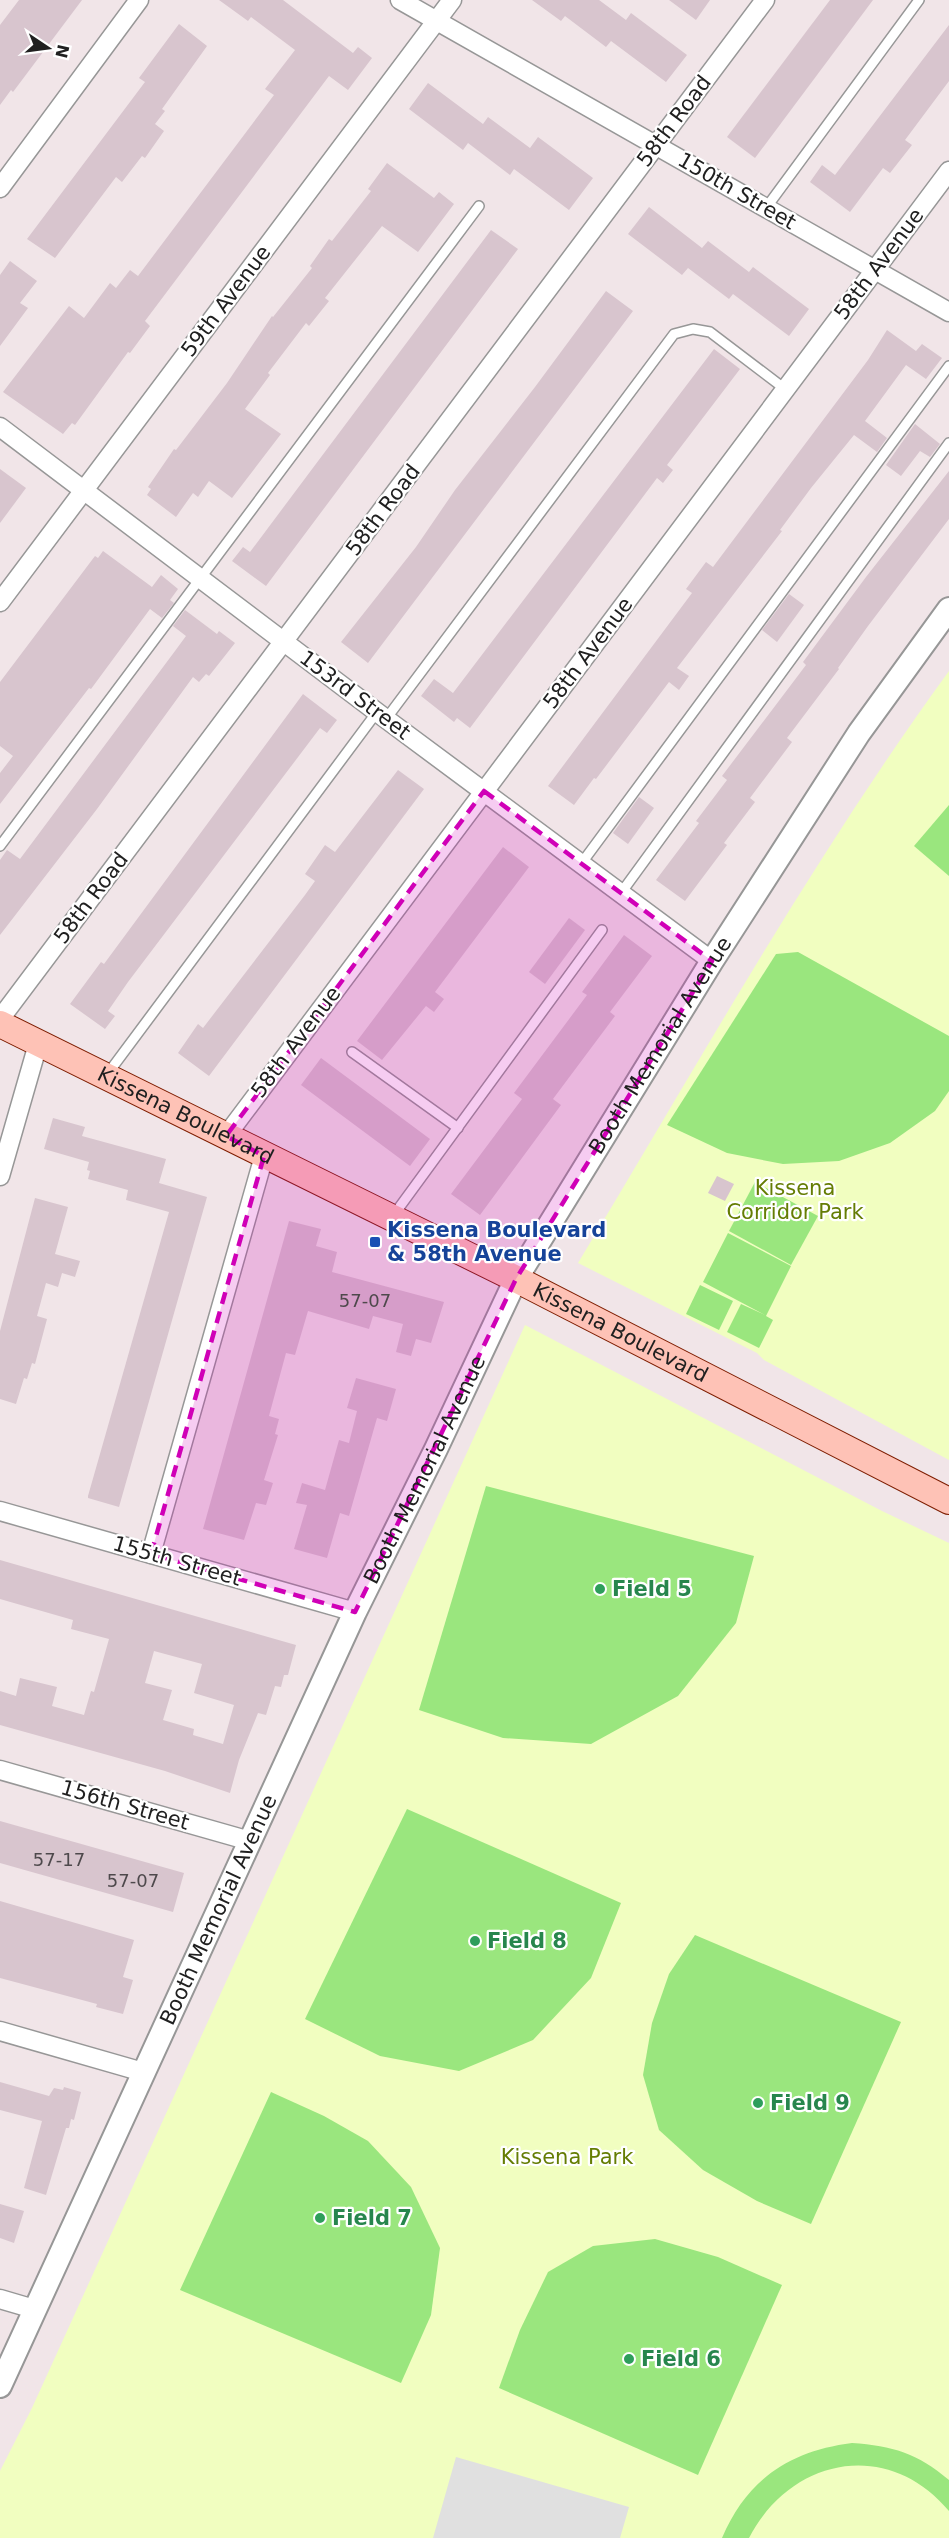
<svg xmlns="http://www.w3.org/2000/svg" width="949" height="2538" font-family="'DejaVu Sans',sans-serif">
<rect width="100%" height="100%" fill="#f1e5e8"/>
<!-- park -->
<g fill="#f1fec0">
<path d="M949 671V1460L764 1360 757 1353 578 1263C698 1064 812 859 949 671Z"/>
<path d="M525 1325 882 1511 949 1543V2538H0V2471L32 2408Z"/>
</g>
<!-- pitch -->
<g fill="#9ae67e">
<path d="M949 805V876L914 846Z"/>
<path d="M798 952 949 1036V1091L935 1111 890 1143 839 1161 783 1164 727 1153 667 1125 776 954Z"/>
<path d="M755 1182 818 1216 791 1265 729 1231Z"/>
<path d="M728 1233 791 1266 766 1316 773 1320 759 1348 727 1332 741 1304 765 1315 703 1282Z"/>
<path d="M700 1285 733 1301 719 1330 686 1314Z"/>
<path d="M486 1486 754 1556 736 1623 678 1696 591 1744 503 1738 419 1710Z"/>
<path d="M407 1809 621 1903 591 1978 533 2040 459 2071 380 2056 305 2019Z"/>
<path d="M695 1935 901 2022 811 2224 757 2201 703 2170 659 2130 643 2075 652 2023 669 1974Z"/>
<path d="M271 2092 324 2116 368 2141 411 2187 440 2248 431 2315 401 2383 180 2290Z"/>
<path d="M655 2239 718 2257 782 2285 698 2475 499 2388 520 2330 548 2272 593 2246Z"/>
<path d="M852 2443C893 2446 917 2453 949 2480V2511C888 2438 791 2457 749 2538H722C747 2479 790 2451 852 2443Z"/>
</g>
<!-- parking -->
<path fill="#e0e0e0" d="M456 2457 629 2507 620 2538H433Z"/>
<!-- building -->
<g fill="#d8c5ce" fill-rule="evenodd">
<path d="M19 0H82L13 92 11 90 0 105V25Z"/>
<path d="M219 0H283L353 53 358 47 372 58 348 90 329 76 145 321 150 326 130 353 128 352 75 425 72 423 63 434 3 392 69 306 84 318 110 283 116 288 130 270 138 276 274 95 265 89 295 50 251 17 248 21Z"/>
<path d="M532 0H599L626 20 631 13 687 55 666 82 611 41 606 47 565 16 561 21Z"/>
<path d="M669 0H710L696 20Z"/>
<path d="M830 0H873L755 158 727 137Z"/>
<path d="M179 24 207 46 162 109 165 111 155 124 164 131 145 158 142 156 122 182 116 177 55 258 27 239 145 82 139 78Z"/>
<path d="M949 25V81L905 140 912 145 890 173 883 168 850 212 810 182 822 165 835 175Z"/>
<path d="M428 83 483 124 488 117 530 148 538 137 593 178 569 210 514 169 510 175 468 143 463 150 409 109Z"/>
<path d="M387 163 434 198 439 192 454 204 418 252 382 226 325 298 329 301 309 326 306 323 268 373 270 375 245 409 281 434 232 498 209 481 198 497 193 493 176 517 147 495 151 489 148 487 174 449 176 450 227 383 272 316 273 317 312 268 310 266 329 239 332 241 371 191 368 189Z"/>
<path d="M649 207 702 248 708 241 749 272 753 267 809 309 789 336 733 294 729 299 688 268 682 275 628 234Z"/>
<path d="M491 230 518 249 266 586 232 561 243 547 250 552Z"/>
<path d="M10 261 37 281 20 303 28 308 0 346V275Z"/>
<path d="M606 291 633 311 368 663 341 642 416 547 455 490 535 387Z"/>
<path d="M887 330 916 351 922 344 942 358 926 379 906 365 865 421 887 438 877 452 854 435 811 488 780 530 782 531 677 668 689 676 679 690 669 682 596 779 594 778 574 805 548 786 692 593 686 589 706 562 713 567 868 360Z"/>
<path d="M714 349 740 369 667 465 673 470 663 483 657 478 470 728 457 718 454 722 421 696 434 679 453 693Z"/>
<path d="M915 424 940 444 930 457 920 451 901 476 886 465Z"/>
<path d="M0 469 26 488 0 523Z"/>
<path d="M949 471V519L868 626 838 668 839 669 787 738 792 742 750 798 755 802 724 843 727 845 685 901 656 880 699 823 696 821 727 780 722 776 806 665 803 662 866 577Z"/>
<path d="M103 551 152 587 161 575 178 589 170 600 174 603 162 618 150 609 91 689 89 688 0 804V773L13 756 0 746V682L95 556 98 558Z"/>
<path d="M789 594 804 605 777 642 762 630Z"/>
<path d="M185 610 217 634 219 631 235 643 209 676 206 674 199 682 193 677 97 809 0 935V860L7 850 20 859 175 651 186 636 173 626Z"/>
<path d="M303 694 337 720 327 733 320 728 128 982 108 1011 115 1016 105 1029 70 1004 101 962 104 964Z"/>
<path d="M398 770 424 789 209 1076 178 1053 198 1024 203 1028 305 895 315 881 305 874 325 845 335 852Z"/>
<path d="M639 797 654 808 628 844 613 833Z"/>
<path d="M503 847 529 867 435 992 444 999 434 1012 426 1006 382 1060 357 1041Z"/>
<path d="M569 918 585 930 545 984 529 972Z"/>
<path d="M624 935 652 956 610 1012 615 1016 553 1099 561 1105 480 1215 451 1194 522 1099 514 1093 587 995 582 992Z"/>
<path d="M321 1058 430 1139 410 1166 301 1085Z"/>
<path d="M53 1118 85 1127 82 1136 166 1159 159 1183 207 1197 119 1507 88 1498V1496L169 1212 126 1200 128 1190 88 1179 90 1171 87 1170 89 1162 44 1149Z"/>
<path d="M717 1176 734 1184 725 1201 708 1193Z"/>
<path d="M35 1198 68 1207 55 1254 80 1261 75 1277 62 1273 58 1287 46 1283 37 1316 47 1319 35 1364 32 1363 27 1379 24 1378 16 1404 0 1399V1331Z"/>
<path d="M289 1221 321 1229 316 1246 337 1252 332 1272 444 1302 431 1343 416 1339 411 1356 396 1352 403 1324 373 1316 369 1329 308 1311 295 1355 286 1353 269 1416 279 1419 275 1434 278 1435 264 1480 273 1483 266 1505 256 1503 244 1540 203 1529Z"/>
<path d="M356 1378 396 1389 387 1421 377 1418 349 1516 340 1513 327 1558 294 1549 307 1505 296 1503 302 1483 325 1490 339 1440 349 1443 357 1411 347 1408Z"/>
<path d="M0 1560 296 1645 288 1675H284L281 1687 275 1686 266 1715 258 1713 239 1760 230 1793 165 1771 0 1725V1691L16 1696 20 1678 57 1687 52 1706 84 1715 91 1691 94 1692 109 1639 71 1629 73 1620 0 1599ZM154 1651 202 1664 194 1693 234 1705 223 1744 193 1735 194 1729 163 1720 172 1690 145 1683Z"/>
<path d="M0 1821 184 1873 173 1912 0 1863Z"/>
<path d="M0 1901 134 1940 123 1977 133 1980 123 2014 96 2007 97 2004 0 1978Z"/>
<path d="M0 2082 49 2096 54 2088 63 2090 64 2087 81 2092 74 2120 71 2119 69 2128H66L46 2195 24 2188 42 2121 0 2110Z"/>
<path d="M0 2204 24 2211 14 2243 0 2238Z"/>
</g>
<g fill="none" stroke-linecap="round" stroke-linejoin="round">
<!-- service casing -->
<g stroke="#979797" stroke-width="12">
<g id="service">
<path d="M766 208 919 0"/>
<path d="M386 719 674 334 693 329 710 332 785 389"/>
<path d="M0 846 479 206"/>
<path d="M581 864 949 366"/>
<path d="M621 893 949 443"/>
<path d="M352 1052 458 1128"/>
<path d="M106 1076 377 712"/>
<path d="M393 1216 602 930"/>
</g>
</g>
<!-- minor casing -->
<g stroke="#979797" stroke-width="21">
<g id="minor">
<path d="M400 0 949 312"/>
<path d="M0 188 139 0"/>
<path d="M0 427 386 719 712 961"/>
<path d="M0 602 452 0"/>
<path d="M0 1019 765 0"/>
<path d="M226 1136 949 171"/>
<path d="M0 1176 38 1044"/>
<path d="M0 1511 355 1612"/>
<path d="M151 1554 264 1156"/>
<path d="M0 1770 250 1841"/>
<path d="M0 2031 143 2072"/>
<path d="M0 2299 34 2309"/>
</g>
</g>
<!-- tertiary casing -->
<g stroke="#979797" stroke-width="26">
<g id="tertiary">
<path id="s1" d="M0 2386 355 1612 436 1449 516 1279 712 961 859 733 949 609"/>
</g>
</g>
<!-- secondary casing -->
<g stroke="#7e1d00" stroke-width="28">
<g id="secondary">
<path id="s2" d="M0 1024 516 1279 949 1501"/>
</g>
</g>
<!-- service -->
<use href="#service" stroke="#fff" stroke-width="9"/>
<!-- minor -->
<use href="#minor" stroke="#fff" stroke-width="18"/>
<!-- tertiary -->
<use href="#tertiary" stroke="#fff" stroke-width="22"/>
<!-- secondary -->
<use href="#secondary" stroke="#fec2b6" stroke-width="26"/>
</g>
<!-- marked area -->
<path fill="#d000b7" fill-opacity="0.2" stroke="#d000b7" stroke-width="4.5" stroke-dasharray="12 8" stroke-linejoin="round" d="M484 791 712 961 516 1279 355 1612 151 1554 264 1156 226 1136Z"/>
<!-- markers -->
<rect fill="#1a4fb4" stroke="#fff" stroke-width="2" x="369" y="1236" width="12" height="12" rx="3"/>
<g fill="#2e9e5b" stroke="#fff" stroke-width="2">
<circle cx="600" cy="1589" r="6"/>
<circle cx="475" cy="1941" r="6"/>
<circle cx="758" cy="2103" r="6"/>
<circle cx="320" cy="2218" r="6"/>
<circle cx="629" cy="2359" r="6"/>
</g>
<g text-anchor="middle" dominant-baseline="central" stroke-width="4.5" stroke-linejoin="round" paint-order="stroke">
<!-- number labels -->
<g font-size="18" fill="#4e494c">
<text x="365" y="1300">57-07</text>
<text x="59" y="1859">57-17</text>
<text x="133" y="1880">57-07</text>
</g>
<!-- street labels -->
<g font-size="21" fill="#202020" stroke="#fff">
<text transform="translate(674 121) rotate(-53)">58th Road</text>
<text transform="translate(737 191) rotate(30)">150th Street</text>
<text transform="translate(879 264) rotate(-53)">58th Avenue</text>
<text transform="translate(226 301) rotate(-53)">59th Avenue</text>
<text transform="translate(383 510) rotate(-53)">58th Road</text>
<text transform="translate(588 653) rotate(-53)">58th Avenue</text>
<text transform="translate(355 695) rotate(37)">153rd Street</text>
<text transform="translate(91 898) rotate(-53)">58th Road</text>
<text transform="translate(296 1042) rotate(-53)">58th Avenue</text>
<text stroke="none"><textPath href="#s1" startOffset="1496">Booth Memorial Avenue</textPath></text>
<text stroke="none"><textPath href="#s2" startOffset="207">Kissena Boulevard</textPath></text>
<text stroke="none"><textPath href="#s2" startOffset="693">Kissena Boulevard</textPath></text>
<text stroke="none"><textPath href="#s1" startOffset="1010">Booth Memorial Avenue</textPath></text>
<text transform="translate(177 1561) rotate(16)">155th Street</text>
<text transform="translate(125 1805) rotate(16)">156th Street</text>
<text stroke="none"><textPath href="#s1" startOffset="524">Booth Memorial Avenue</textPath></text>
</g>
<!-- park labels -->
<g font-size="21" fill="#657d04" stroke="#fff">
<text x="795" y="1188">Kissena<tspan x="795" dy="24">Corridor Park</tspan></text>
<text x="567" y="2157">Kissena Park</text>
</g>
<!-- transit labels -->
<g font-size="21" font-weight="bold" fill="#164399" stroke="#fff" text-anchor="start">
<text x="387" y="1230">Kissena Boulevard<tspan x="387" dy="24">&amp; 58th Avenue</tspan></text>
</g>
<!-- leisure labels -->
<g font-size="21" font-weight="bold" fill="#27864d" stroke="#fff" text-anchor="start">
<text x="612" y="1589">Field 5</text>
<text x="487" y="1941">Field 8</text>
<text x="770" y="2103">Field 9</text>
<text x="332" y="2218">Field 7</text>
<text x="641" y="2359">Field 6</text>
</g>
</g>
<!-- north arrow -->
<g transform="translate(48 48) rotate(103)" stroke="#ffffff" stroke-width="4.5" paint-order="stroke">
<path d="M0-4.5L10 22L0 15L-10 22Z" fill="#202020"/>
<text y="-9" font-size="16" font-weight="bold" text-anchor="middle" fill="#202020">N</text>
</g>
</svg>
